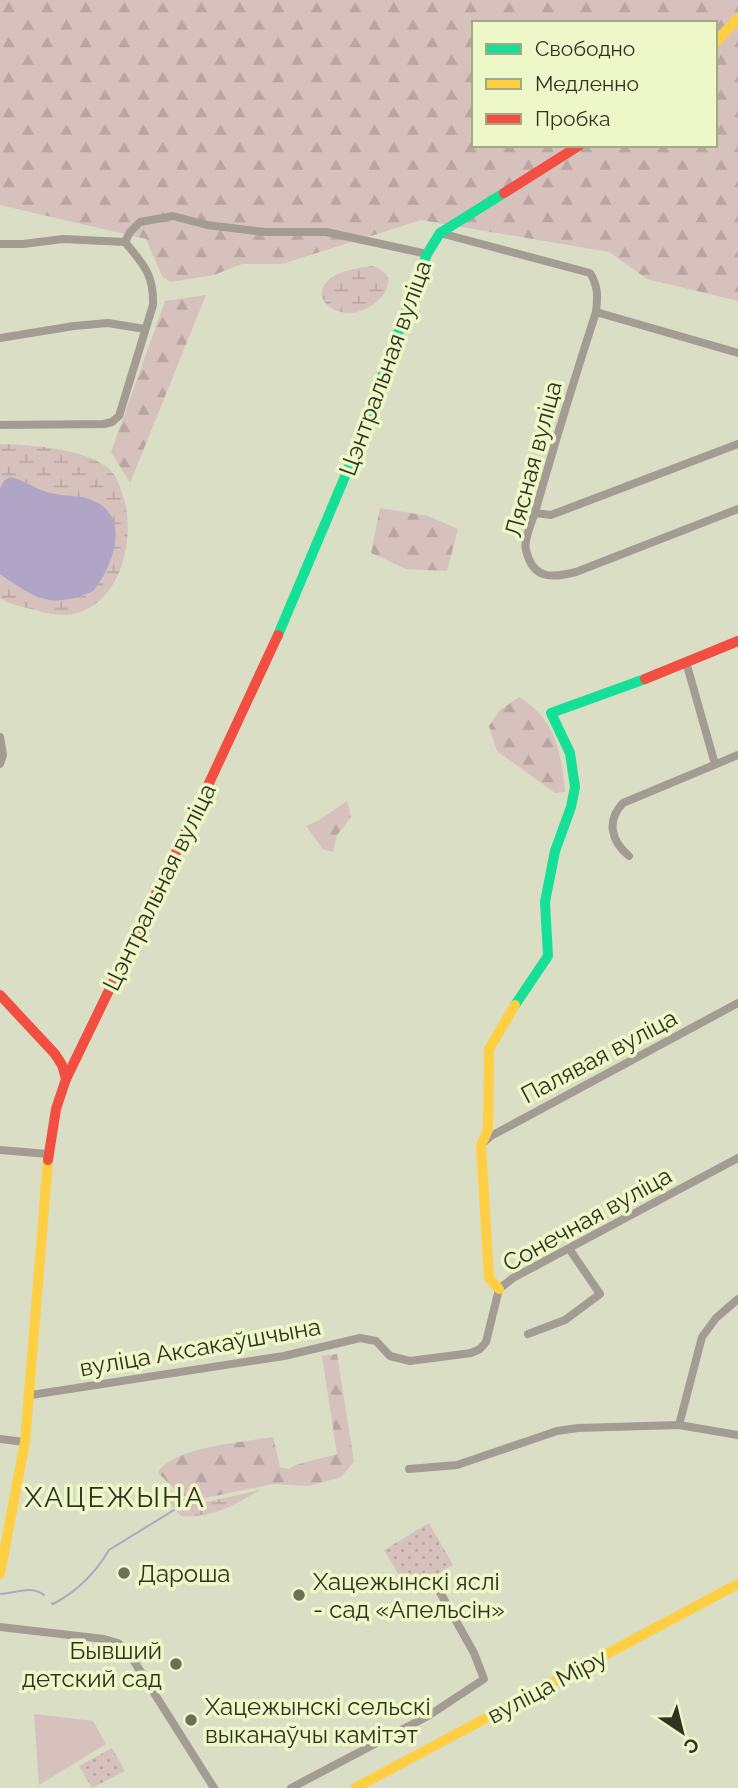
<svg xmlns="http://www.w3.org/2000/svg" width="738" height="1788" font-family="Raleway,sans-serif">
<defs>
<pattern id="forest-firs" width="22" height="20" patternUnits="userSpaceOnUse" patternTransform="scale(1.75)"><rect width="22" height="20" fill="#d7c1bd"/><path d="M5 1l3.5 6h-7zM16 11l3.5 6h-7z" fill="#b9a6a2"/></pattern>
<pattern id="wetland-marsh" width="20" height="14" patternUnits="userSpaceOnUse" patternTransform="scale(1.75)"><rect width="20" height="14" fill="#d7c1bd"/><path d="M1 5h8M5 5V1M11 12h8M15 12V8" fill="none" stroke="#b9a6a2"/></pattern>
<pattern id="park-dots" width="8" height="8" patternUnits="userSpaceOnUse" patternTransform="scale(1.75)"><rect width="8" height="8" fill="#d7c1bd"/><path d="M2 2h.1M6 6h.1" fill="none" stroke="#b9a6a2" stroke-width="1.8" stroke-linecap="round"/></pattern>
</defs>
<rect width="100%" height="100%" fill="#dadec4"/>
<!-- forest -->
<g fill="url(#forest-firs)" fill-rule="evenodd">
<path d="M0 0H738V301L647 279 609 252 421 220 282 264H242L214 275 170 282 162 276 146 239 0 205ZM474 23H715V145H474Z"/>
<path d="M206 295 130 483 111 452 165 301Z"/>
<path d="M380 508 428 516 458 529 447 571 406 569 371 553Z"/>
<path d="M519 697C556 720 561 751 565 792L555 793 497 751 489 726 500 710Z"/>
<path d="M347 801 351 817 337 835 333 852 323 849 306 826 319 820Z"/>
<path d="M337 1354 354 1462 341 1477 309 1486 273 1484 200 1499 181 1495 158 1473C171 1447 245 1442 273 1437L280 1467 289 1469C295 1463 326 1458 337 1454L322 1356Z"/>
</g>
<!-- wetland -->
<g fill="url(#wetland-marsh)">
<path d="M372 266C410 277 373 315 347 313 328 312 310 293 331 278 341 270 360 268 372 266Z"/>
<path d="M0 444C30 445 84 448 108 468 116 474 120 486 123 496 136 535 123 600 77 613 65 617 48 614 35 610 24 607 10 605 0 598Z"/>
<path d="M260 1490C235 1505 211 1518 181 1516L163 1494 202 1503Z"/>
</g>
<!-- park -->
<g fill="url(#park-dots)">
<path d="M429 1523 453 1565 409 1591 384 1550Z"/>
<path d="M112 1748 125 1771 92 1788 79 1766Z"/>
</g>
<!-- garden -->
<path fill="#d7c1bd" d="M34 1714 93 1721 106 1744 39 1785Z"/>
<!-- water -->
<path fill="#b0a5c7" d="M10 477C25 480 36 490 51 493 65 497 80 494 94 501 132 517 112 569 93 591 51 610 34 598 0 574V488L4 481Z"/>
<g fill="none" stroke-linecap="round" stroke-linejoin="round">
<!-- stream -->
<g stroke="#b0a5c7" stroke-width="2">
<path d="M1 1594C16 1593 31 1585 44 1595"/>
<path d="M52 1603 53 1604C76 1592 96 1572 109 1550L174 1510"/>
</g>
<!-- street -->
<g stroke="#a39c93" stroke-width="8">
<path d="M440 233 590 273C598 286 598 296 596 312 575 377 555 442 536 509 533 520 523 539 526 550 533 580 552 578 576 572L738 509"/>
<path d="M125 242 130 232 140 222 173 216 207 225 265 232H326L427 254"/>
<path d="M0 244H23L63 239 125 242C143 264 154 274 153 305L119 416 112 422 104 424 0 425"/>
<path d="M596 312 738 353"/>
<path d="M0 338 74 326 108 323 145 329"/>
<path d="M535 513 551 515 738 444"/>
<path d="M686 662 715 764"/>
<path d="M0 737 3 755 0 764"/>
<path d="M629 856C611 841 606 821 623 803L738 755"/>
<path d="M483 1143 491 1136 738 1003"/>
<path d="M0 1150 48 1154"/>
<path d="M528 1334 565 1320 600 1294 570 1250"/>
<path d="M31 1395 284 1356 360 1338 376 1341 390 1356 410 1361 471 1353 480 1349 486 1342 499 1289 513 1278 738 1158"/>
<path d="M679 1425 702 1337 716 1318 738 1299"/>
<path d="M0 1439 25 1442"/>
<path d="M409 1469 457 1465 557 1431 578 1428 679 1425 738 1435"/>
<path d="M0 1627 104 1639 118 1643 127 1650 214 1788"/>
<path d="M291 1788 428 1716 484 1679 474 1653 437 1587"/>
</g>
<!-- fast -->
<g stroke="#16e098" stroke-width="10">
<path d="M278 635 349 467 427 254 440 233 504 193"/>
<path d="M515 1005 548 956 545 902 555 851 571 807 575 787 570 753 551 713 645 679"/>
</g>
<!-- slow -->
<g stroke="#ffcf43" stroke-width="10">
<path d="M715 43 738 18"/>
<path d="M499 1289 489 1278 481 1145 488 1130 489 1049 515 1005"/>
<path d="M0 1574 25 1442 48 1160"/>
<path d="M355 1788 738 1584"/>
</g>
<!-- jam -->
<g stroke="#f24e42" stroke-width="10">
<path d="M504 193 580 145"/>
<path d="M645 679 738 641"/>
<path d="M0 995 55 1054 62 1065 66 1079"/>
<path d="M48 1160 56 1109 66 1079 197 809 278 635"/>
</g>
</g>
<!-- markers -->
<g fill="#6c6f5a" stroke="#edf7c7" stroke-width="2.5">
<circle cx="124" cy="1573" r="7"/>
<circle cx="299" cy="1595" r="7"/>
<circle cx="176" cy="1664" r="7"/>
<circle cx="191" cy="1720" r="7"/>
</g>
<g text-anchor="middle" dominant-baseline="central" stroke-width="7" stroke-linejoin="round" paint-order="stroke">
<!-- street labels -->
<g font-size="24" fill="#303321" stroke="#edf7c7">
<text transform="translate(385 368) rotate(-70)">Цэнтральная вуліца</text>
<text transform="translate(533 459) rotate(-75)">Лясная вуліца</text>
<text transform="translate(159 887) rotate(-64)">Цэнтральная вуліца</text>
<text transform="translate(599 1056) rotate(-28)">Палявая вуліца</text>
<text transform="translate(587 1219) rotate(-29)">Сонечная вуліца</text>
<text transform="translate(200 1347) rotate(-10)">вуліца Аксакаўшчына</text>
<text transform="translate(547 1686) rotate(-28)">вуліца Міру</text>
</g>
<!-- poi labels -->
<g font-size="24" fill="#303321" stroke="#edf7c7" text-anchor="start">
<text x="138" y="1573">Дароша</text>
<text x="313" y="1581">Хацежынскі яслі<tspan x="313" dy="28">- сад «Апельсін»</tspan></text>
<text x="162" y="1650" text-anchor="end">Бывший<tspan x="162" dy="28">детский сад</tspan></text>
<text x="205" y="1706">Хацежынскі сельскі<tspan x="205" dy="28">выканаўчы камітэт</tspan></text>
</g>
<!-- quarter labels -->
<g font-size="28" letter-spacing="2" fill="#303321" stroke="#edf7c7">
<text x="115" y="1497">ХАЦЕЖЫНА</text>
</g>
</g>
<!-- legend -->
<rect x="472" y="21" width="245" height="126" fill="#edf7c7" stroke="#a1a985" stroke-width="2"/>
<rect x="486" y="44" width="35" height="10" fill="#16e098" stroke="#a1a985" stroke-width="2"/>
<text x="535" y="56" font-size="21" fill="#303321">Свободно</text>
<rect x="486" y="79" width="35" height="10" fill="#ffcf43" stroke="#a1a985" stroke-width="2"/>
<text x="535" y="91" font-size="21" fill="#303321">Медленно</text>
<rect x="486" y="114" width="35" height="10" fill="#f24e42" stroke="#a1a985" stroke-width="2"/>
<text x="535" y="126" font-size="21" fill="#303321">Пробка</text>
<!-- north arrow -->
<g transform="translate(682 1732) rotate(145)" stroke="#edf7c7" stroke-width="5" paint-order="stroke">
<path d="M0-5L12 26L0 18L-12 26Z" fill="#303321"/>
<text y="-10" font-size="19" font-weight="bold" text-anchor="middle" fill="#303321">С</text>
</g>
</svg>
